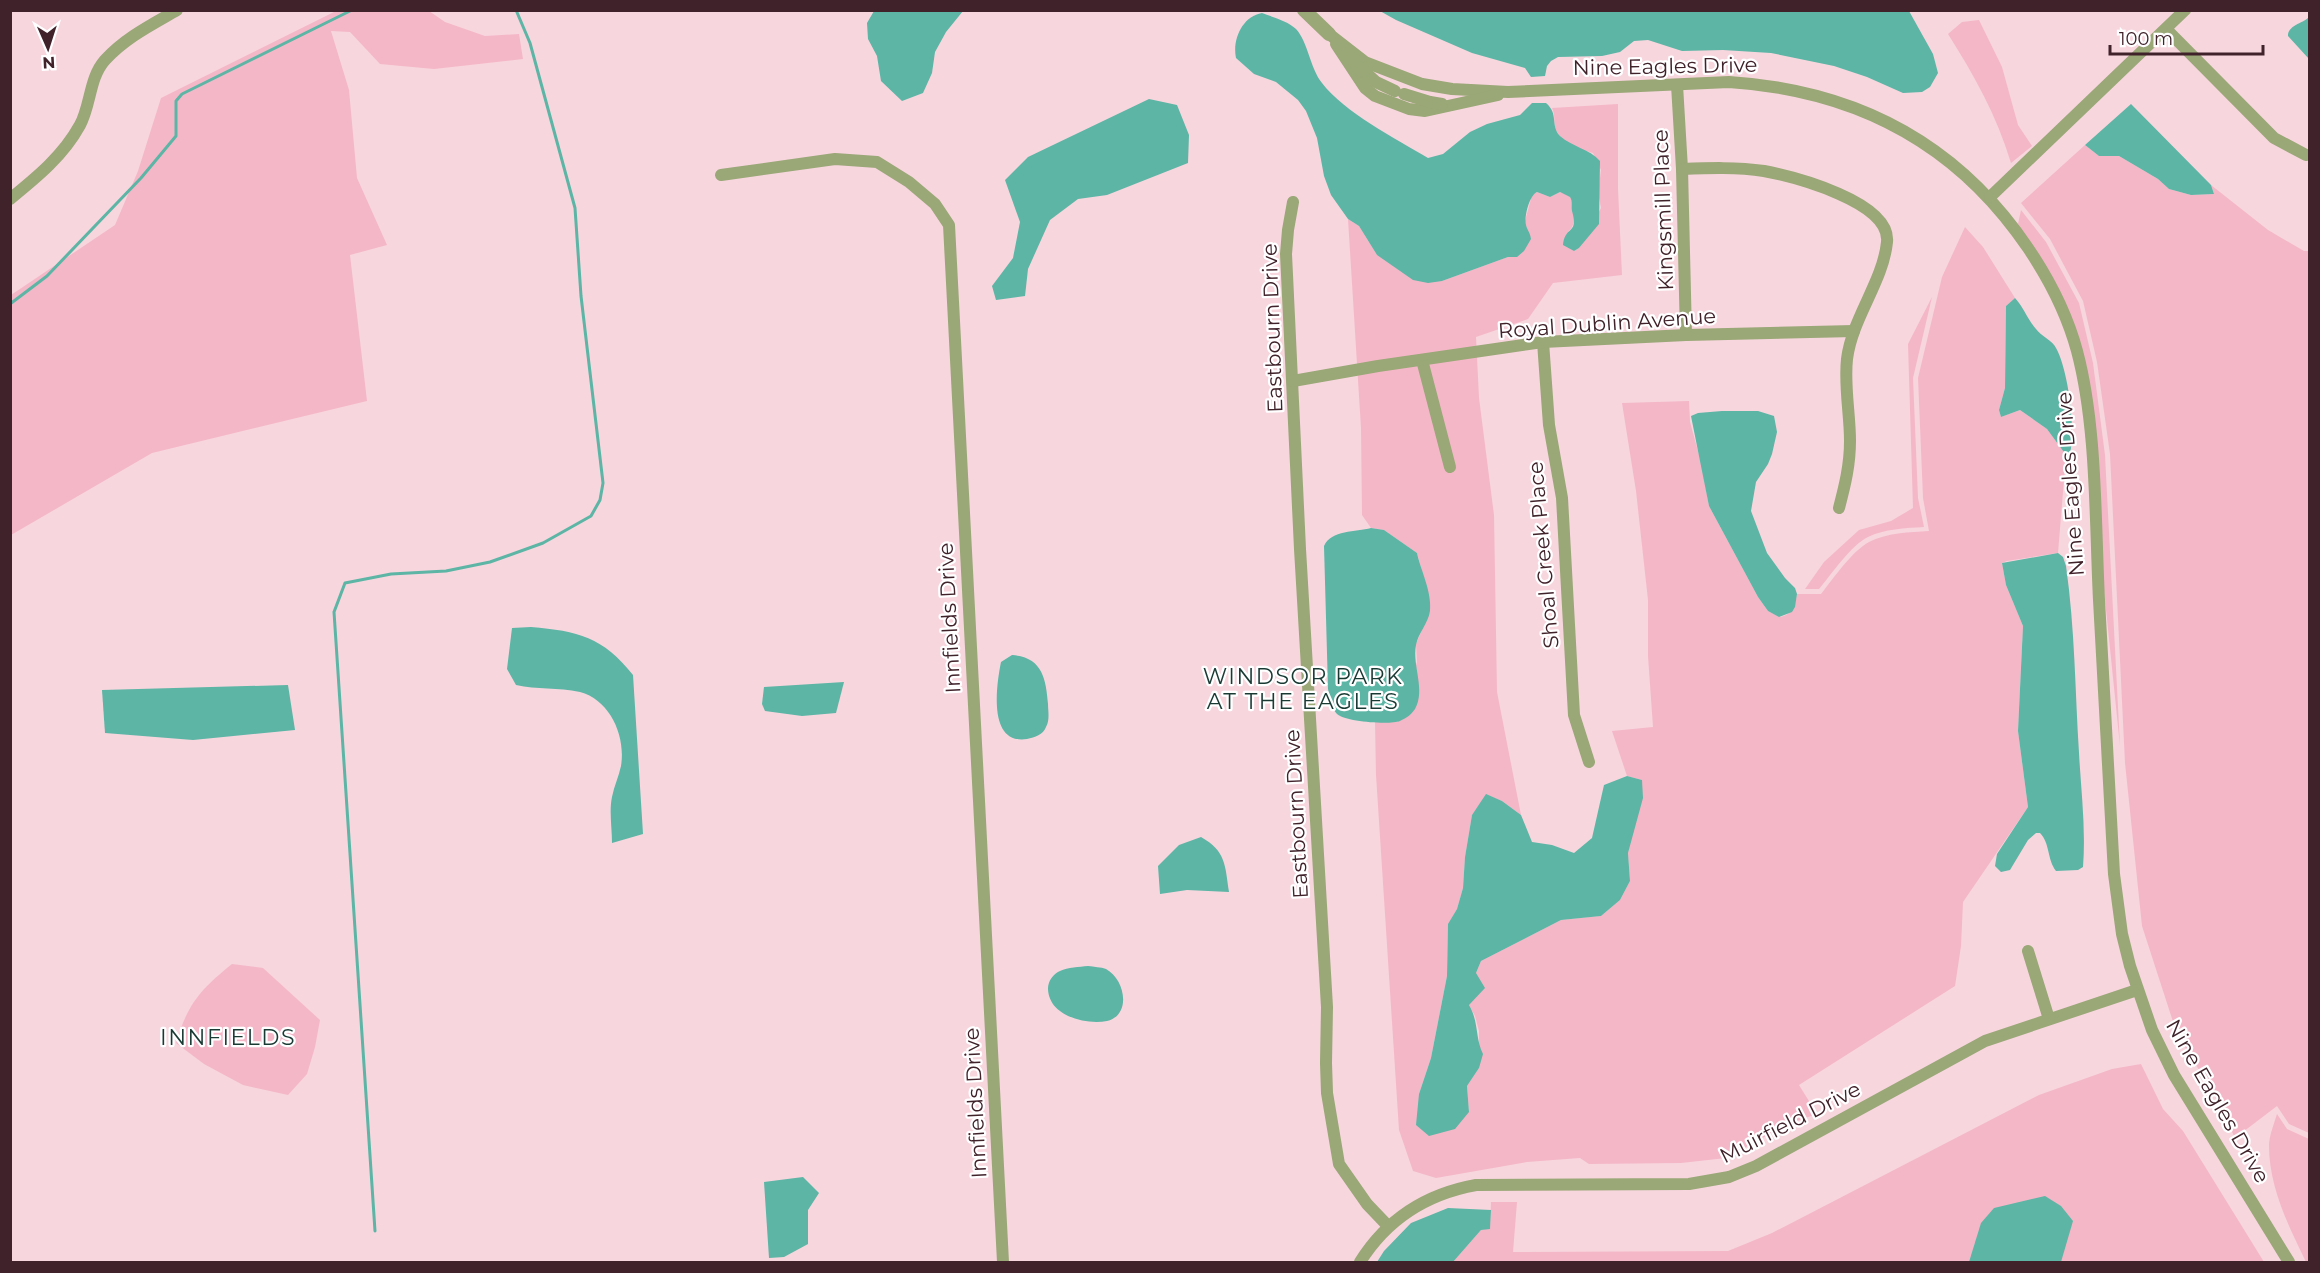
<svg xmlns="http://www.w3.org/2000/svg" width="2320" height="1273" font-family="Montserrat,sans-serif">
<rect width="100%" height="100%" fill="#f7d6de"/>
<!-- green -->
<g fill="#f4b7c8">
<path d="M336 11H429L445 22 485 36 519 34 523 59 434 69 380 64 350 32 331 31 349 90 357 178 387 245 350 255 367 401 152 453 11 535V295L115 225 138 171 161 98Z"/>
<path d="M1979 20 2002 67 2018 125 2032 146 2011 163C1997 116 1974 75 1948 34L1962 22Z"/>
<path d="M1618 104V189L1622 275 1553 283 1528 319 1476 337 1479 398 1494 515 1497 692 1521 815 1502 801 1487 795 1472 815 1465 857 1463 888 1457 909 1448 925 1447 976 1431 1058 1419 1094 1469 1112 1467 1086 1479 1068V1031L1475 1016 1469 1005 1476 973 1481 961 1561 920 1601 916 1620 900 1630 881 1628 853 1642 780 1627 776 1612 731 1653 727 1648 656V600L1636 491 1622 403 1689 401 1690 422 1701 462 1709 506 1758 597 1768 611 1780 617C1793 614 1795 607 1797 594H1821C1834 578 1851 552 1869 542 1886 533 1910 532 1929 531L1923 498 1918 378 1942 277 1965 227 1983 247 2015 298 2006 306 2005 388 1999 410 2001 417 2020 410 2047 429 2066 455 2058 553 2007 561 2002 563 2006 585 2023 626 2018 731 2028 807 1963 902 1961 946 1955 986 1799 1085 1817 1114 1788 1124 1726 1158 1681 1163 1589 1164 1580 1158 1527 1162 1436 1178 1413 1171 1399 1130 1376 775 1375 722H1398L1417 662 1416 644 1430 611 1426 585 1417 553 1384 530 1371 528 1362 515 1361 428 1348 219 1359 226 1377 255 1442 281 1508 257 1526 228 1525 221 1532 195 1537 192 1550 197 1560 192 1570 196C1575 208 1578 223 1568 232L1571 247 1574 251 1579 248 1601 208 1598 192 1601 170 1593 153C1581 150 1558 141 1555 127 1554 120 1555 114 1552 108Z"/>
<path d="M2085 145 2099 156H2119L2158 179 2169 189 2191 195 2214 194 2211 185 2268 230 2304 251H2309V1133L2289 1124 2277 1106 2235 1138 2215 1096 2177 1034 2142 926 2125 763 2110 454 2097 362 2083 301 2050 239 2021 203Z"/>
<path d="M2021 210 2046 242 2079 303 2093 363 2105 455 2120 746 2104 590 2094 418 2041 258 2018 224Z"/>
<path d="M1932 297 1913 378 1918 498 1924 527C1906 528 1884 529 1868 537 1851 545 1831 575 1819 589H1805L1824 562 1859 530 1891 521 1913 508 1908 344Z"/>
<path d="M232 964 263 968 320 1020 315 1047 307 1074 288 1095 243 1085 204 1064 176 1043C188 1003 200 990 232 964Z"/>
<path d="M2141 1064 2163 1109 2183 1131 2264 1262H1453L1481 1230 1490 1228 1491 1202H1517L1513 1252 1728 1251 1772 1233 2039 1095 2112 1069Z"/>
<path d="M2277 1114 2287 1129 2309 1139V1262H2306C2289 1227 2269 1187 2269 1146 2269 1136 2274 1124 2277 1114Z"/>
</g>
<!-- water -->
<g fill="#5cb5a5">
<path d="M874 11H963L946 32 935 52 932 73 923 93 902 101 881 81 877 56 868 39 867 23Z"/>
<path d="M1380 11H1909L1933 54 1938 73 1930 87 1922 92 1903 93 1867 77 1834 66 1771 53 1723 50 1682 51 1648 40 1634 41 1620 52 1602 56 1558 57 1551 61 1547 66 1545 76 1531 77 1525 68 1472 53 1396 20Z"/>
<path d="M1262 13C1272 17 1288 21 1296 29 1308 42 1310 68 1322 83 1344 112 1396 139 1428 158L1443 154 1470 132 1487 124 1520 115 1532 103H1546C1559 114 1550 125 1560 136 1572 147 1590 149 1600 161L1599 224 1579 248 1574 251 1563 245C1565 225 1579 235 1572 211 1571 206 1573 202 1570 197L1560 192 1550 197 1537 192C1529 196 1524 217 1526 225 1527 230 1530 232 1531 239L1524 251 1517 257H1508L1442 281 1428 283 1413 280 1377 255 1359 226 1348 219 1331 195 1324 176 1317 138 1306 111 1298 100 1276 82 1254 74 1236 58C1232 39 1243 16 1262 13Z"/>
<path d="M2309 17V59L2288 36C2288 25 2302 24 2309 17Z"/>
<path d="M1149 99 1177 105 1189 135 1188 163 1107 195 1078 199 1050 220 1028 269 1025 296 996 300 992 286 1013 258 1020 222 1005 180 1028 157Z"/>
<path d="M2131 104 2211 185 2214 194 2191 195 2169 189 2158 179 2119 156H2099L2085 145Z"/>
<path d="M2015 298C2024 308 2028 320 2036 329 2041 336 2053 341 2056 348 2068 369 2076 430 2070 453L2066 455 2047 429 2020 410 2001 417 1999 410 2005 388 2006 306Z"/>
<path d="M1722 411H1758L1774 416 1777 432 1772 454 1768 464 1756 482 1751 511 1767 553 1785 578 1795 588 1797 594 1795 607 1792 612 1779 617 1768 611 1758 597 1709 506 1691 416 1698 413Z"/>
<path d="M1371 528 1384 530 1417 553C1421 571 1432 592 1430 611 1428 624 1418 633 1416 645 1412 666 1426 690 1415 709 1411 715 1406 718 1400 721 1390 725 1346 722 1337 714 1331 708 1330 697 1328 689L1324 546C1331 530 1356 532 1371 528Z"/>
<path d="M2058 553 2063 557 2066 566C2075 629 2075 690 2079 753 2081 791 2086 828 2083 867L2078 870 2056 871C2047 859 2050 843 2040 833H2036L2028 840 2010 870 2001 872 1995 866 1997 854 2028 807 2018 731 2023 626 2006 585 2002 563Z"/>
<path d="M531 627C578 631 603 637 633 675L643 834 612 843C612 828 609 811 612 797 614 786 619 776 621 766 626 736 610 700 580 692 558 687 537 690 516 685L507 669 512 628Z"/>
<path d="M1012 655C1042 657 1046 678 1048 704 1048 711 1050 720 1046 727 1043 735 1035 737 1027 739 988 745 996 687 1001 662Z"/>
<path d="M844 682 836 713 802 716 765 711 762 704 764 687Z"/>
<path d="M288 685 295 730 193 740 105 733 102 690Z"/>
<path d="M1627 776 1642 780 1643 798 1628 853 1630 881 1620 900 1601 916 1561 920 1481 961 1476 973 1485 988 1469 1005C1479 1022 1475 1038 1483 1054L1479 1068 1467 1086 1469 1112 1455 1129 1429 1136 1416 1125 1419 1094 1431 1058 1447 976 1448 924 1457 909 1463 888 1465 857 1472 815 1486 794 1502 801 1521 815 1532 842 1552 845 1574 853 1592 838 1604 785Z"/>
<path d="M1201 837C1226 851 1225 865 1229 892L1187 890 1160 894 1158 866 1179 845Z"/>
<path d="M1088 966C1094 967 1101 967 1106 969 1125 979 1132 1015 1107 1021 1085 1025 1049 1016 1048 989 1048 981 1053 974 1060 971 1068 967 1079 967 1088 966Z"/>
<path d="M803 1177 819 1193 808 1210V1244L784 1257 769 1258 764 1182Z"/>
<path d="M2045 1196 2061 1206 2073 1221 2061 1262H1969L1981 1223 1994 1208Z"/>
<path d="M1448 1208 1491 1210 1490 1229 1481 1230 1453 1262H1377L1384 1251 1411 1223Z"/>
</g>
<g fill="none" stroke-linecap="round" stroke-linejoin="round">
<!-- stream -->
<g stroke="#5cb5a5" stroke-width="3">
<path d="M10 304 47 276 141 178 176 136V101L182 94 352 10"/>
<path d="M375 1231 334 612 345 583 391 574 446 571 490 562 543 543 591 516 600 500 603 483 581 296 575 208 530 43 516 10"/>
</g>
<!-- minor -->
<g stroke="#9aa777" stroke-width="12">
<path d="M2166 29 2274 138 2306 155"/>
<path d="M1329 34 1365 62 1422 84 1452 89 1508 92 1729 82C1855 90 1957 143 2028 248 2049 279 2067 314 2077 351 2097 426 2095 521 2099 600 2104 691 2109 783 2114 874L2122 934 2130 966 2152 1030 2174 1075 2289 1262"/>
<path d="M1336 44 1365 88 1375 96 1409 109 1425 111 1498 95"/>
<path d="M1354 62 1376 82 1395 91"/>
<path d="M1677 85 1682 169 1686 335"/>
<path d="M1404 94 1430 102 1442 104"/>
<path d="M1682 169C1709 168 1737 167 1764 171 1795 177 1891 202 1887 242 1883 282 1852 318 1847 359 1844 386 1850 414 1850 441 1850 465 1845 485 1839 508"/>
<path d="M721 175 835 159 877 162 909 182 935 204 949 225 1003 1262"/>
<path d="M1990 197 2185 10"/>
<path d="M10 199C37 177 63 156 80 125 91 105 89 78 105 60 125 38 151 25 177 10"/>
<path d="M1293 202 1288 230 1286 254 1300 549 1327 1007 1326 1063 1327 1093 1339 1164 1367 1204 1388 1226"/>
<path d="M1543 342 1549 425 1562 498 1574 715 1589 762"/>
<path d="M1422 360 1450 467"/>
<path d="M1293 381 1378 366 1543 342 1686 335 1854 331"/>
<path d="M2028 951 2049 1019"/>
<path d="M1360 1262C1387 1219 1426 1194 1476 1185L1689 1184 1729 1177 1756 1166 1985 1041 2137 990"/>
</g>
<!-- tertiary -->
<path stroke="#9aa777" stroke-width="14" d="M1304 10 1329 34"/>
</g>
<g text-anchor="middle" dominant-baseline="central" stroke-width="4.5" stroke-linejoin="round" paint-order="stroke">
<!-- street labels -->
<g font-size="21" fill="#40222b" stroke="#fff">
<text transform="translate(1665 66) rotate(-1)">Nine Eagles Drive</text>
<text transform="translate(1663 210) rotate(-92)">Kingsmill Place</text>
<text transform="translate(1607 323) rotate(-4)">Royal Dublin Avenue</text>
<text transform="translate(1272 328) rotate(-92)">Eastbourn Drive</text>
<text transform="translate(2070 484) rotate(-94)">Nine Eagles Drive</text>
<text transform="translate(1543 555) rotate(-95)">Shoal Creek Place</text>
<text transform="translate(949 618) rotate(-93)">Innfields Drive</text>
<text transform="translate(1296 814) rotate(-93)">Eastbourn Drive</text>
<text transform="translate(2218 1101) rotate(60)">Nine Eagles Drive</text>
<text transform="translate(975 1103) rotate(-93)">Innfields Drive</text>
<text transform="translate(1790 1122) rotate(-27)">Muirfield Drive</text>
</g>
<!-- neighbourhood labels -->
<g font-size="22" letter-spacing="1.5" fill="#193933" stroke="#fff">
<text x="1303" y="676">WINDSOR PARK<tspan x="1303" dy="25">AT THE EAGLES</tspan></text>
<text x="228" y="1037">INNFIELDS</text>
</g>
</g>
<!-- border -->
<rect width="2320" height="1273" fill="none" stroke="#40222b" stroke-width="24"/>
<!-- north arrow -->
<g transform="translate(48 48) rotate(177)" stroke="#ffffff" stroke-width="4.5" paint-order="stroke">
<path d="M0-4.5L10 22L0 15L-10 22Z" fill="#40222b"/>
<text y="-9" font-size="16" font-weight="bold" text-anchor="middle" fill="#40222b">N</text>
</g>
<!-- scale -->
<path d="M2110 45v9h153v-9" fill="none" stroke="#40222b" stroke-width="3"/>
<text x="2119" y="45" font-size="18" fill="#40222b" stroke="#ffffff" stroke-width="4.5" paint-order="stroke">100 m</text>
</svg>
